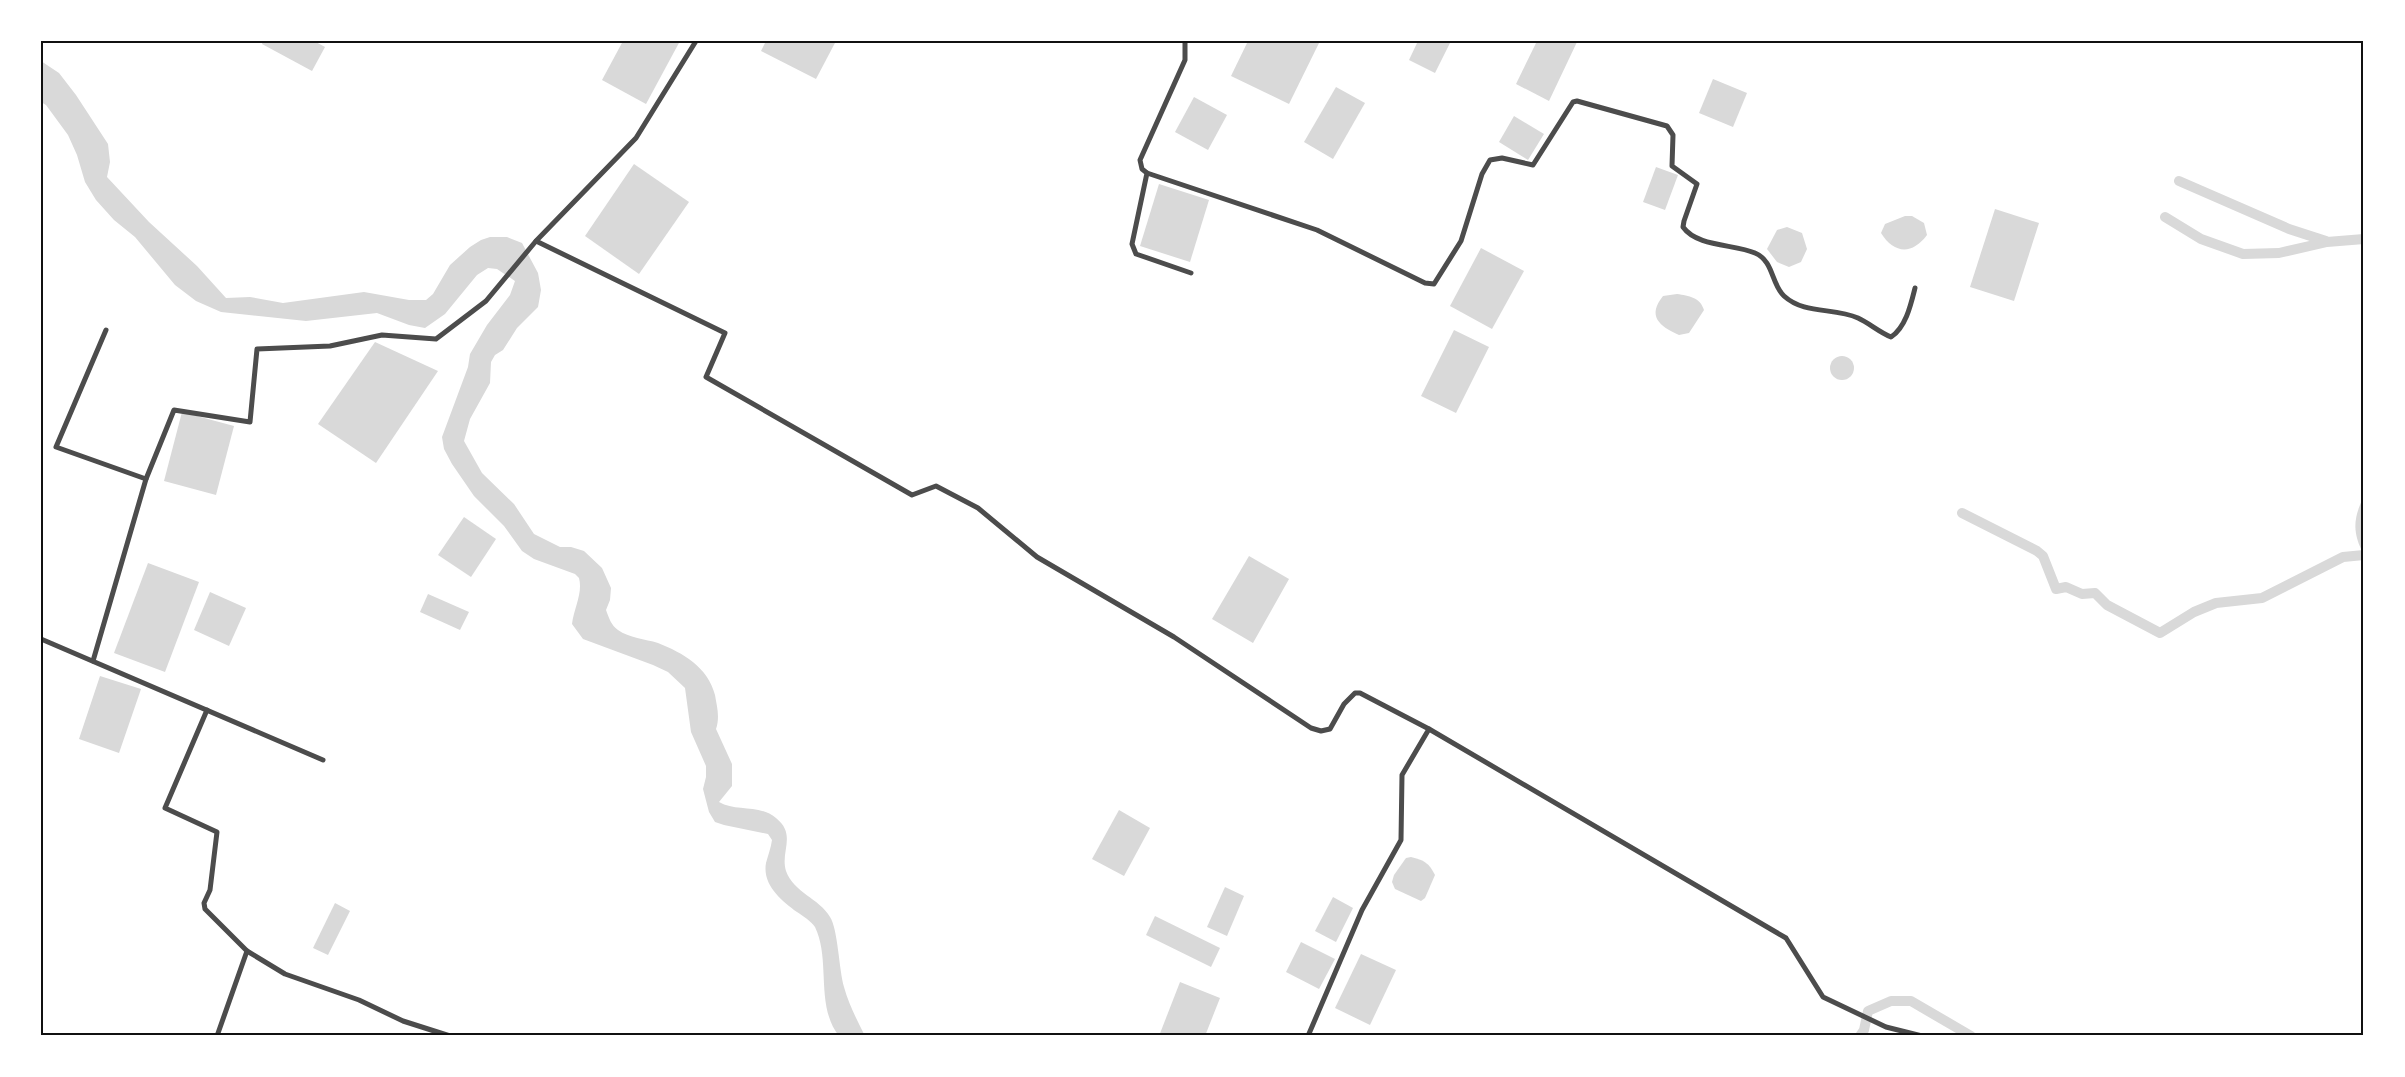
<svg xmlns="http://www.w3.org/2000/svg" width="2405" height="1077" font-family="'Exo 2',sans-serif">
<rect width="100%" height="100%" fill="#fff"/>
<!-- water -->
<g fill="#d9d9d9">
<path d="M263 41H314L325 47 312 71 262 44Z"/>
<path d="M623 41H680L646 104 602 80Z"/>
<path d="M766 41H836L816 79 761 51Z"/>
<path d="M1248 41H1320L1289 104 1231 76Z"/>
<path d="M1418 41H1451L1435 73 1409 60Z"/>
<path d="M1537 41 1577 42 1549 101 1516 84Z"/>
<path d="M41 61 59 73 76 95 108 144 110 162 107 177 149 222 197 266 226 298 250 297 283 303 364 292 409 300H426L433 294 450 265 470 247 481 240 490 237H507L522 243 538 273 541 290 538 307 517 328 503 350 495 355 491 362 490 383 470 419 464 441 482 473 514 504 534 534 560 547H571L584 551 602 568 611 588 610 600 606 610C609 618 611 625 618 630 629 638 645 639 658 643 683 653 708 667 715 695 717 707 720 717 716 729L732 764V786L719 802C736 812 760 804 776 818 797 835 780 851 786 871 794 893 819 898 830 917 838 929 839 970 844 987 849 1005 857 1020 865 1036H839C815 1006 831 960 815 927 811 921 803 916 797 912 782 901 762 885 766 863 768 855 771 848 772 840L768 834 724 825 715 822 709 812 703 789 706 777V766L691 732 685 688 668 672 653 665 583 639 572 624C574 608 583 593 579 578L575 574 534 559 522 551 504 526 474 496 452 464 444 449 442 437 468 367 470 354 487 325 510 295 515 281 497 269 488 268 477 275 445 314 425 328 409 325 377 313 306 321 221 312 196 301 175 285 135 237 114 220 96 200 85 182 77 155 68 135 46 105 41 102Z"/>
<path d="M1713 79 1747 93 1733 127 1699 113Z"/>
<path d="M1336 87 1365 103 1333 159 1304 142Z"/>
<path d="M1194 97 1227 115 1208 150 1175 132Z"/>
<path d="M1514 116 1544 134 1528 160 1499 142Z"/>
<path d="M634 164 689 202 639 274 585 236Z"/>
<path d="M1656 167 1678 175 1665 210 1643 202Z"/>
<path d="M1159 184 1209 200 1190 262 1140 246Z"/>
<path d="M1995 209 2039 223 2014 301 1970 287Z"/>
<path d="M1905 216H1912L1924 223 1927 235C1912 255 1894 254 1881 233L1885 224Z"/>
<path d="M1787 227 1802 233 1807 249 1801 262 1789 267 1777 262 1767 249 1777 230Z"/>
<path d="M1481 248 1524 271 1492 329 1450 306Z"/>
<path d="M1677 294C1689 296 1700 297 1704 310L1689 333 1679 335C1659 326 1647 316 1663 296Z"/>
<path d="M1454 330 1489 347 1456 413 1421 396Z"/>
<path d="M375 342 438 371 376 463 318 424Z"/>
<circle cx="1842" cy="368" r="12"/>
<path d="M182 412 234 426 216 495 164 481Z"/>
<path d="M2364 496V555C2352 533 2353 518 2364 496Z"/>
<path d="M464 517 496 539 471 577 438 555Z"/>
<path d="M1249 556 1289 579 1253 643 1212 619Z"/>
<path d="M148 563 199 582 165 672 114 653Z"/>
<path d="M210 592 246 608 229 646 194 630Z"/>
<path d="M428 594 469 612 460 630 420 612Z"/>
<path d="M100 676 141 689 119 753 79 739Z"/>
<path d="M1119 810 1150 828 1124 876 1092 859Z"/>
<path d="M1411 857C1424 860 1429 863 1435 875L1425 898 1421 901 1395 889 1392 882 1394 875 1406 858Z"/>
<path d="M1225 887 1244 896 1227 936 1207 927Z"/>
<path d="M1333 897 1353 908 1336 942 1315 931Z"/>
<path d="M335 903 350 911 328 955 313 948Z"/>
<path d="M1155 916 1220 948 1211 967 1146 935Z"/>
<path d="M1301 942 1335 959 1319 989 1286 972Z"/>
<path d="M1361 954 1396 970 1370 1025 1335 1008Z"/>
<path d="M1180 982 1220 998 1205 1036H1159Z"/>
</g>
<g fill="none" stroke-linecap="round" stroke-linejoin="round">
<!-- canal -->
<g stroke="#d9d9d9" stroke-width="10">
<path d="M2179 181 2289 229 2326 241"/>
<path d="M2165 217 2201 239 2243 254 2279 253 2327 242 2364 239"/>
<path d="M1962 513 2037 551 2043 556 2056 589 2066 587 2082 594 2095 593 2107 605 2160 633 2194 612 2216 603 2262 598 2343 557 2364 555"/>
<path d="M1860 1036 1864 1030 1868 1011 1891 1001H1911L1971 1036"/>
</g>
<!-- minor -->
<g stroke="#4c4c4c" stroke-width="5">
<path d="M1185 41V60L1140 160 1142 169 1147 173 1132 244 1136 254 1191 273"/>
<path d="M1147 173 1317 230 1425 283 1434 284 1461 241 1482 174 1490 160 1502 158 1533 165 1573 102 1577 101 1667 126 1673 135 1672 166 1697 184 1684 221 1683 227C1697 247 1735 244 1755 253 1774 261 1771 284 1784 296 1805 315 1834 307 1858 318 1869 323 1879 332 1891 337 1906 327 1911 304 1915 288"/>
<path d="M536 241 725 333 706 377 912 495 936 486 978 508 1037 557 1174 637 1311 728 1321 731 1330 729 1344 704 1355 693H1360L1429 729 1402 775 1401 840 1362 910 1308 1036"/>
<path d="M106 330 56 447 146 479"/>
<path d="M41 639 323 760"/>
<path d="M93 661 146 479 174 410 250 422 257 349 330 346 382 335 436 339 486 301 536 241 636 138 696 41"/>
<path d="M207 710 165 808 217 832 210 890 204 903 205 909 247 951 217 1036"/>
<path d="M1429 729 1786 938 1823 997 1886 1027 1922 1036"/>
<path d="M247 951 285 974 359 1000 403 1021 450 1036"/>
</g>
</g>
<!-- border -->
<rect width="2405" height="1077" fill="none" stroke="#ffffff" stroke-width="85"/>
<rect x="42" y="42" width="2320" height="992" fill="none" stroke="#111" stroke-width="2"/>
</svg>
